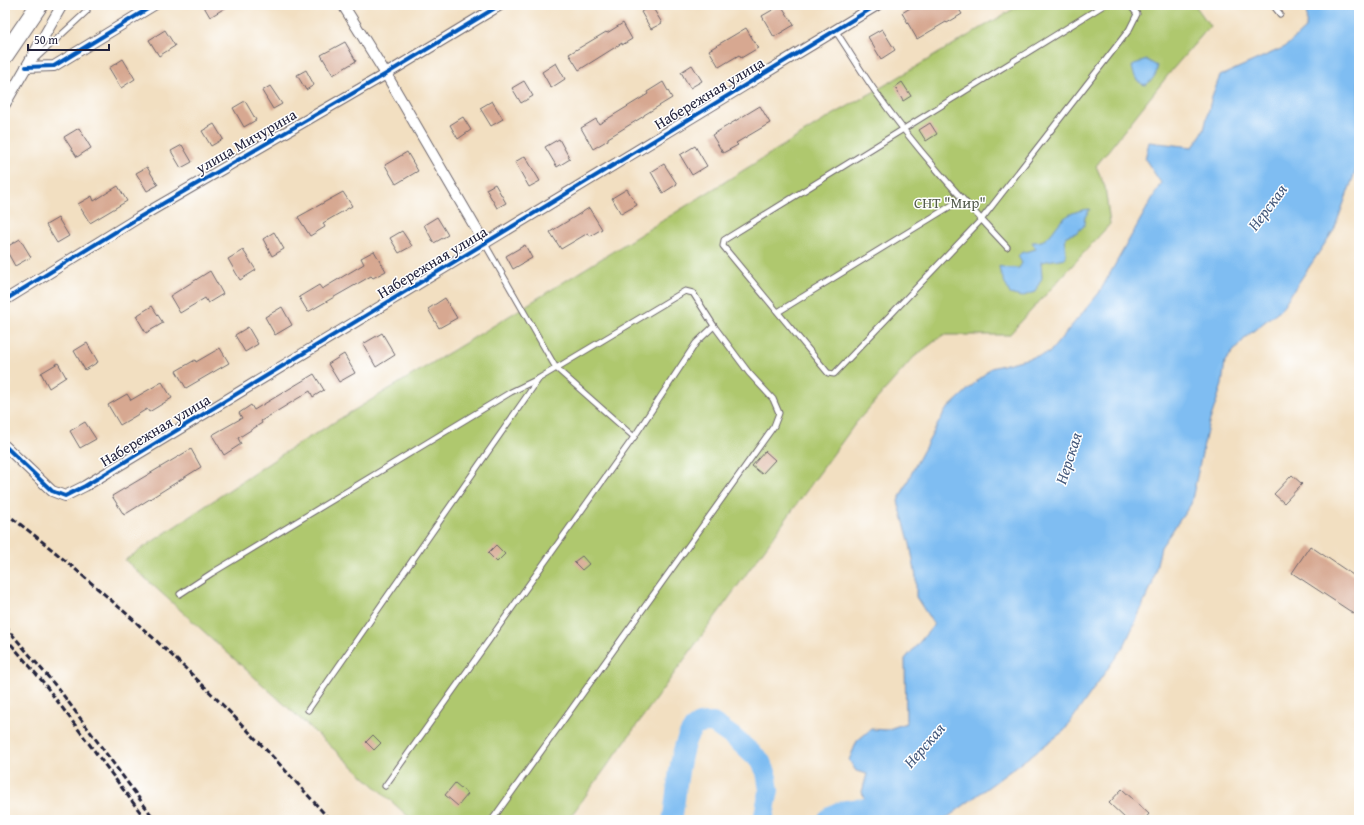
<svg xmlns="http://www.w3.org/2000/svg" width="1364" height="825" font-family="'Gentium Book Plus',serif">
<rect width="100%" height="100%" fill="#fff"/>
<filter id="ink" filterUnits="userSpaceOnUse"><feTurbulence type="fractalNoise" baseFrequency=".025" numOctaves="2"/><feDisplacementMap in="SourceGraphic" scale="8" xChannelSelector="R" yChannelSelector="G"/><feConvolveMatrix kernelMatrix="1 2 1 2 8 2 1 2 1" color-interpolation-filters="sRGB"/></filter>
<filter id="wash" filterUnits="userSpaceOnUse"><feTurbulence type="fractalNoise" baseFrequency=".012" numOctaves="4" result="noise"/><feDisplacementMap in="SourceGraphic" scale="16" xChannelSelector="R" yChannelSelector="G"/><feGaussianBlur stdDeviation="0.9" result="paint"/><feColorMatrix in="noise" values="0 0 0 0 0 0 0 0 0 0 0 0 0 0 0 0 0 1.4 0 .05"/><feComposite in="paint" operator="in"/></filter>
<g filter="url(#wash)">
<rect width="100%" height="100%" fill="#f2dfc1"/>
<!-- green -->
<path fill="#afc86e" stroke="#687554" d="M1020 5H1195L1210 26 1172 70 1096 166 1105 187 1110 224 1009 335H943L914 357 855 424 568 820H412L125 560 290 449 485 331 829 117 875 91Z"/>
<!-- water -->
<g fill="#7fbdf2" stroke="#507096">
<path d="M1307 5H1359V156L1357 167 1334 230 1281 309 1247 336 1225 361 1222 385 1208 426 1191 504 1161 547 1152 585 1125 644 1064 731 944 820H878L869 808 862 792 867 774 856 771 849 760 857 741 871 729 886 730 906 723 905 659 934 625 916 597V577L910 544 898 501 916 464 945 411 991 368 1049 353 1099 293 1161 183 1145 159 1149 142 1193 147 1204 130 1212 96 1220 76 1285 47 1306 28Z"/>
<path d="M1147 60 1157 66C1158 74 1152 80 1146 85 1137 84 1134 76 1132 67L1134 64Z"/>
<path d="M1090 209 1085 217 1084 226 1076 233 1066 236 1065 246 1066 258 1041 262 1042 278 1035 292 1021 297 1010 294 1000 272 999 266 1007 268H1019L1022 263 1018 256 1021 253 1036 249 1032 242C1049 243 1051 232 1061 221 1069 213 1079 210 1090 209Z"/>
</g>
<g fill="none" stroke-linecap="round" stroke-linejoin="round">
<!-- river -->
<g stroke="#7fbdf2" stroke-width="20">
<path d="M672 820C677 800 678 730 700 724 704 723 709 723 713 723L733 737 760 760 766 772 769 790 763 820"/>
<path d="M827 820C838 808 854 809 869 808L887 787"/>
</g>
</g>
<g id="blocks">
<!-- building -->
<g fill="#d7a891">
<path d="M203 5H230L210 17Z"/>
<path d="M651 5 662 23 651 29 641 12Z"/>
<path d="M781 5 794 25 774 37 762 16Z"/>
<path d="M915 5H956L962 14 947 23 946 22 917 39 902 13Z"/>
<path d="M623 23 632 39 622 45V43L579 70 569 54 606 32 607 33Z"/>
<path d="M746 28 758 48 741 58 739 55 719 67 709 50Z"/>
<path d="M882 29 895 50 881 59 868 37Z"/>
<path d="M165 30 175 46 159 56 149 40Z"/>
<path d="M345 42 356 61 333 75 321 55Z"/>
<path d="M123 59 135 79 121 88 109 68Z"/>
<path d="M556 63 565 79 551 88 542 72Z"/>
<path d="M692 65 702 81 690 88 681 72Z"/>
<path d="M306 70 314 85 306 90 297 75Z"/>
<path d="M524 81 533 96 521 103 512 88Z"/>
<path d="M663 82 672 98 644 115V116L608 138V140L593 149 581 128 596 119 599 124 648 94 647 92Z"/>
<path d="M902 82 911 96 903 101 895 87Z"/>
<path d="M270 86 282 104 273 109 262 91Z"/>
<path d="M245 101 256 120 244 127 233 108Z"/>
<path d="M492 101 503 119 491 126 480 108Z"/>
<path d="M760 106 770 123 736 143 738 145 723 153 712 135Z"/>
<path d="M463 117 471 130 458 139 450 125Z"/>
<path d="M930 123 937 134 926 141 919 130Z"/>
<path d="M214 124 223 139 211 146 202 131Z"/>
<path d="M79 128 91 148 77 157 64 137Z"/>
<path d="M559 139 570 159 557 167 545 147Z"/>
<path d="M182 145 192 162 181 168 171 151Z"/>
<path d="M695 146 707 166 692 175 680 155Z"/>
<path d="M407 152 418 171 396 184 385 165Z"/>
<path d="M525 156 540 181 529 187 515 162Z"/>
<path d="M664 164 677 184 663 193 651 172Z"/>
<path d="M147 167 158 185 147 191 136 173Z"/>
<path d="M495 184 506 203 497 208 486 189Z"/>
<path d="M118 186 127 201 90 223 78 204 92 196 94 201Z"/>
<path d="M627 189 637 205 621 214 612 198Z"/>
<path d="M343 192 352 206 323 223 325 227 310 236 298 217Z"/>
<path d="M589 208 602 229 590 236 588 233 561 249 550 232Z"/>
<path d="M437 217 448 235 434 243 424 225Z"/>
<path d="M58 218 69 236 57 243 46 225Z"/>
<path d="M402 231 412 246 399 253 390 238Z"/>
<path d="M274 232 284 249 272 256 263 239Z"/>
<path d="M20 239 31 257 15 266 5 248Z"/>
<path d="M525 245 532 258 513 269 506 256Z"/>
<path d="M243 250 256 270 240 280 228 259Z"/>
<path d="M374 251 386 271 373 278 371 276 308 312 299 297 319 285 322 289 364 264 361 258Z"/>
<path d="M210 271 223 294 208 303 205 298 180 313 170 296Z"/>
<path d="M445 298 457 318 439 328 428 309Z"/>
<path d="M152 306 163 323 146 333 136 316Z"/>
<path d="M282 307 292 325 275 335 265 317Z"/>
<path d="M248 327 258 344 245 352 235 335Z"/>
<path d="M382 333 395 355 376 367 363 344Z"/>
<path d="M87 343 98 362 85 370 74 351Z"/>
<path d="M220 348 229 363 186 388 176 371 195 360 196 362Z"/>
<path d="M344 354 355 373 339 382 328 364Z"/>
<path d="M58 363 66 377 49 388 41 373Z"/>
<path d="M314 374 324 390 313 397 310 391 261 421 262 423 238 438 241 444 224 455 212 435 242 418 239 413 251 405 254 410Z"/>
<path d="M162 382 172 398 149 412 147 409 120 425 108 405 127 394 131 400Z"/>
<path d="M85 422 96 439 80 448 70 431Z"/>
<path d="M191 449 201 467 124 515 112 496Z"/>
<path d="M765 451 775 460 762 474 752 466Z"/>
<path d="M1292 475 1302 484 1284 503 1274 494Z"/>
<path d="M496 545 505 554 497 562 488 553Z"/>
<path d="M1310 546 1359 579V610L1356 615 1292 573Z"/>
<path d="M582 556 589 564 582 570 574 562Z"/>
<path d="M373 735 381 743 374 750 366 742Z"/>
<path d="M455 783 468 794 458 806 445 795Z"/>
<path d="M1122 789 1149 814 1144 820H1127L1109 803Z"/>
</g>
</g>
</g>
<g filter="url(#ink)">
<use href="#blocks" fill-opacity="0" stroke="#6b646a" stroke-width="1"/>
<g fill="none" stroke-linecap="round" stroke-linejoin="round">
<!-- service casing -->
<g stroke="#6b646a" stroke-width="7">
<g id="service">
<path d="M1104 5 724 240 723 246 828 373 834 374 981 220 1129 30 1137 14 1130 5"/>
<path d="M1273 5 1280 14"/>
<path d="M835 30C849 51 861 71 875 91 914 147 961 198 1007 247"/>
<path d="M34 60 87 11"/>
<path d="M485 244 556 368 634 437"/>
<path d="M778 312 962 199"/>
<path d="M180 594 212 573 511 392 538 379 685 291 693 293 714 326 749 373 773 399 779 413 774 426 492 820"/>
<path d="M308 710 538 380"/>
<path d="M385 786 634 437 696 343 714 326"/>
</g>
</g>
<!-- minor casing -->
<g stroke="#6b646a" stroke-width="12">
<g id="minor">
<path d="M343 5 386 74 485 244"/>
<path d="M26 67 54 66 154 5"/>
<path d="M5 104 62 5"/>
<path d="M5 300 138 218 386 74 500 5"/>
<path d="M5 446 52 491 65 496 85 486 877 5"/>
</g>
</g>
<!-- trunk casing -->
<g stroke="#6b646a" stroke-width="19">
<path id="trunk" d="M5 55 39 5"/>
</g>
<!-- service -->
<use href="#service" stroke="#fff" stroke-width="5"/>
<!-- minor -->
<use href="#minor" stroke="#fff" stroke-width="10"/>
<!-- trunk -->
<use href="#trunk" stroke="#fff" stroke-width="17"/>
<!-- rail -->
<g stroke="#22223b" stroke-width="3" stroke-dasharray="6 3" stroke-linecap="butt">
<path d="M5 513C37 536 67 562 97 588 180 659 257 737 330 820"/>
<path d="M5 626 61 692 155 820"/>
<path d="M5 637 43 682 146 820"/>
</g>
<!-- cycleway casing -->
<g stroke="#fff" stroke-width="6">
<g id="cycleway">
<path d="M26 67 54 66 154 5"/>
<path d="M5 300 138 218 386 74 500 5"/>
<path d="M5 446 52 491 65 496 85 486 877 5"/>
</g>
</g>
<!-- cycleway -->
<use href="#cycleway" stroke="#0057b8" stroke-width="4"/>
</g>
</g>
<g text-anchor="middle" dominant-baseline="central" stroke-width="3" stroke-linejoin="round" paint-order="stroke">
<!-- street labels -->
<g font-size="15" fill="#22223b" stroke="#fff">
<text transform="translate(709 93) rotate(-31)">Набережная улица</text>
<text transform="translate(246 141) rotate(-30)">улица Мичурина</text>
<text transform="translate(432 262) rotate(-31)">Набережная улица</text>
<text transform="translate(155 430) rotate(-31)">Набережная улица</text>
</g>
<!-- park labels -->
<g font-size="15" fill="#535c4d" stroke="#fff">
<text x="950" y="202">СНТ "Мир"</text>
</g>
<!-- water labels -->
<g font-size="16" font-style="italic" fill="#43587b" stroke="#fff">
<text transform="translate(1267 207) rotate(-53)">Нерская</text>
<text transform="translate(1068 458) rotate(-72)">Нерская</text>
<text transform="translate(924 745) rotate(-49)">Нерская</text>
</g>
</g>
<!-- margin -->
<rect width="1364" height="825" fill="none" stroke="#fff" stroke-width="20"/>
<!-- scale -->
<path d="M28 44v6h81v-6" fill="none" stroke="#22223b" stroke-width="2"/>
<text x="34" y="44" font-size="12" fill="#22223b" stroke="#ffffff" stroke-width="3" paint-order="stroke">50 m</text>
</svg>
